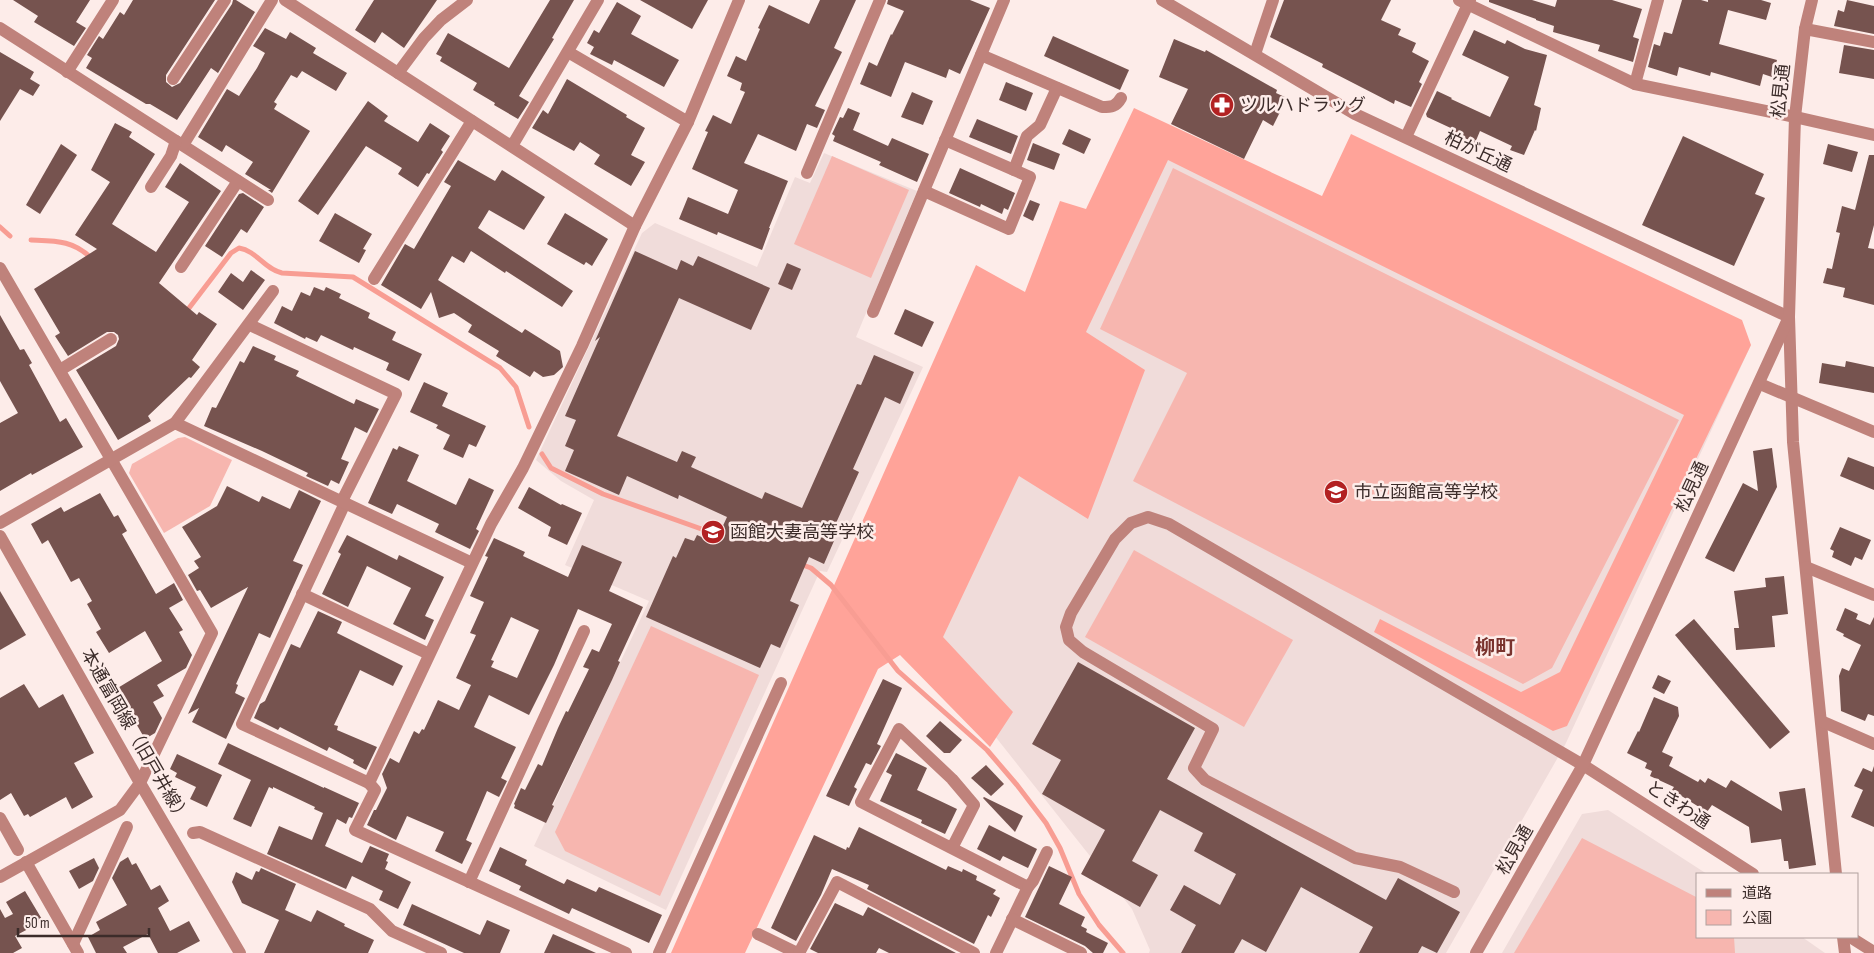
<svg xmlns="http://www.w3.org/2000/svg" width="1874" height="953" font-family="'Sofia Sans Condensed','Noto Sans JP',sans-serif">
<rect width="100%" height="100%" fill="#fdece9"/>
<!-- built -->
<g fill="#f0dcda">
<path d="M1164 133 1322 205 1751 345 1565 745 1446 953H1149L1150 950 1132 909 918 639Z"/>
<path d="M824 153 917 191 856 337 923 367 827 572 820 571 666 910 534 846 649 601 565 565 594 500 561 481 536 460 642 233 655 223 757 267 795 177 810 183Z"/>
<path d="M1608 810 1707 874H1698V937H1802L1825 953H1502L1582 814Z"/>
</g>
<!-- green -->
<g fill="#f7b6af">
<path d="M832 156 909 190 871 278 794 244Z"/>
<path d="M1173 168 1679 420 1552 668 1523 684 1133 481 1187 373 1100 329Z"/>
<path d="M185 437 232 460 210 506 164 533 129 473 132 464 178 438Z"/>
<path d="M1134 550 1293 640 1244 727 1085 637Z"/>
<path d="M651 626 759 675 660 896 565 851 555 832Z"/>
<path d="M1582 838 1698 898V937H1734L1735 953H1514Z"/>
</g>
<!-- forest -->
<path fill="#ffa399" d="M1134 108 1322 196 1351 134 1742 320 1751 345 1567 726 1553 731 1374 632 1380 619 1521 692 1560 672 1684 415 1168 160 1086 332 1145 370 1088 519 1019 476 943 637 1013 712 990 747 900 655 878 669 745 953H671L976 265 1025 292 1060 201 1086 209Z"/>
<g fill="none" stroke-linecap="round" stroke-linejoin="round">
<!-- stream -->
<g stroke="#f89d93" stroke-width="5">
<path d="M0 227 10 236"/>
<path d="M31 240C55 241 73 240 91 258"/>
<path d="M186 312 231 253 239 248C257 251 264 269 282 273L353 277 500 368 516 387 529 427"/>
<path d="M542 454 551 468 603 494 724 537"/>
<path d="M800 564 811 568 831 585 898 671 987 750 1017 785 1046 823 1060 848 1079 894 1099 925 1123 953"/>
</g>
</g>
<!-- building -->
<g fill="#76534f" fill-rule="evenodd">
<path d="M13 0H90L76 22 86 28 74 46 34 22 38 16Z"/>
<path d="M133 0H215L166 75V82L172 87 180 83 232 4 233 0H236L255 12 218 73 211 68 177 120 150 104H146L86 68 92 58 87 55 99 36 103 39 120 12 124 15Z"/>
<path d="M374 0H437L404 48 382 32 375 43 355 30Z"/>
<path d="M550 0H574L552 38 554 39 519 96 529 102 518 119 494 105 495 103 473 90 477 83 440 61 442 57 436 54 448 33 509 68Z"/>
<path d="M640 0H708L692 29Z"/>
<path d="M820 0H856L834 48 842 52 815 106 825 110 817 128 807 124 796 151 758 134 744 163 788 181 769 228H770L762 250 718 232 717 235 679 219 688 197 728 214 738 190 692 169 708 132 705 131 713 115 731 124 745 92 740 90 742 83 727 76 736 56 746 61 760 29 758 28 769 5 809 24Z"/>
<path d="M888 0H970L990 8 960 74 949 69 946 78 905 62 891 97 860 84 869 62 877 66 891 34 892 35 904 11 887 4Z"/>
<path d="M1284 0H1391L1381 20 1401 29 1398 35 1416 43 1412 52 1429 61 1419 82 1422 84 1411 107 1395 100 1394 104 1322 67 1323 64 1270 37Z"/>
<path d="M1489 0H1532L1555 7 1557 0H1612L1642 9 1633 37 1639 39 1633 62 1598 51 1600 45 1553 32 1554 26 1536 20V19L1489 2Z"/>
<path d="M1682 0H1701L1708 2V0H1761L1771 3 1766 20 1728 10 1719 44 1777 60 1772 77 1763 74 1760 86 1711 72 1710 76 1679 67 1677 76 1648 67 1654 44 1660 46 1664 32 1672 34Z"/>
<path d="M1847 0 1874 6V34L1834 26 1838 10 1844 12Z"/>
<path d="M617 2 641 16 631 34 679 60 664 87 614 60 612 65 590 54 594 47 587 43 594 30 599 33Z"/>
<path d="M265 28 286 39 290 32 316 48 313 53 347 73 336 91 302 71 297 78 291 75 274 102 277 104 274 109 310 131 272 193 268 190H271L245 174 253 162 226 145 222 152 198 137 227 89 239 96 257 68 265 53 253 46Z"/>
<path d="M1474 30 1505 44 1507 40 1525 49 1547 55 1534 105 1541 108 1536 131 1535 130 1524 155 1510 150 1512 146 1480 131 1475 143 1454 133 1455 130 1427 117 1426 114 1437 91 1452 98 1451 99 1490 117 1509 77 1462 55Z"/>
<path d="M1053 36 1129 70 1120 90 1044 56Z"/>
<path d="M1174 39 1205 52 1206 50 1277 90 1276 93 1287 98 1273 126 1263 120 1244 159 1171 124 1188 89 1159 77Z"/>
<path d="M1844 45 1874 50V79L1839 73Z"/>
<path d="M0 52 34 72 30 79 40 85 33 96 20 89 0 121Z"/>
<path d="M567 79 627 115 626 117 645 128 631 155 645 162 631 186 594 164 600 155 580 142 574 151 532 128 543 110 548 114Z"/>
<path d="M1006 82 1033 93 1026 111 999 100Z"/>
<path d="M912 92 933 101 923 125 901 117Z"/>
<path d="M368 101 388 116 384 121 418 142 430 123 450 136 441 150 443 152 429 174 427 173 418 187 398 174 402 168 366 146 318 215 298 201Z"/>
<path d="M848 108 860 113 853 130 888 146 892 138 929 154 917 182 879 165 881 162 833 141 835 136 832 134 840 117 843 118Z"/>
<path d="M977 119 1018 136 1011 154 969 137Z"/>
<path d="M115 123 132 132 129 137 155 154 112 224 156 252 189 202 165 187 180 163 221 191 159 283 197 315 199 312 217 324 192 360 200 367 191 378 189 377 148 416 151 421 118 440 76 370 116 346 119 339 118 335 114 332H107L68 356 55 336 60 333 34 289 97 249 75 235 110 182 91 170Z"/>
<path d="M1069 129 1091 139 1084 154 1062 144Z"/>
<path d="M1683 136 1764 174 1755 194 1765 198 1734 266 1642 225Z"/>
<path d="M1033 143 1060 154 1054 170 1027 160Z"/>
<path d="M61 144 77 155 40 214 26 205Z"/>
<path d="M1828 144 1858 152 1852 172 1823 164Z"/>
<path d="M1869 155H1874V225L1868 248 1874 249V305L1843 297 1845 288 1823 283 1827 268 1832 269 1840 233 1836 232 1842 206 1855 210Z"/>
<path d="M458 160 495 181 502 170 545 197 524 230 489 210 478 228 573 291 562 307 506 271 505 273 471 251 464 263 452 256 438 280 522 333 525 329 560 351 563 367 554 375 543 377 534 371 530 377 496 356 499 351 468 332 472 325 454 313 439 318 431 292 421 309 381 285 405 244 414 249 451 186 444 182Z"/>
<path d="M960 168 1015 193 1008 210 1004 208 1002 214 981 204 980 207 949 193Z"/>
<path d="M243 193 264 207 247 233 241 229 222 257 205 246 239 194Z"/>
<path d="M1030 200 1040 204 1033 221 1023 216Z"/>
<path d="M335 213 372 234 363 249 366 250 359 263 319 241Z"/>
<path d="M565 213 608 239 592 266 586 262 584 265 547 244Z"/>
<path d="M635 251 677 270 681 260 693 266 698 256 770 288 751 330 679 298 617 436 677 462 682 451 696 457 691 467 762 499 765 492 802 508 857 384 861 385 874 355 914 372 900 404 885 397 853 469 859 472 832 532 837 534 824 564 809 557 790 601 799 605 780 648 771 644 760 668 646 617 673 556 676 558 685 538 694 541 697 535 715 543 727 517 679 495 678 499 627 476 619 495 565 471 574 450 565 446 576 420 565 416 600 337 595 341Z"/>
<path d="M787 263 801 269 792 290 778 284Z"/>
<path d="M251 270 265 280 243 310 218 292 231 273 243 282Z"/>
<path d="M314 287 324 291 326 287 341 294 339 298 370 313 368 318 396 332 392 340 422 354 409 381 386 370 389 363 354 347 353 350 321 335 317 342 306 337 305 339 274 323 282 306 292 311 301 292 310 296Z"/>
<path d="M905 309 934 322 922 347 894 334Z"/>
<path d="M0 315 20 350 24 349 32 363 29 365 60 422 66 418 83 447 32 475 31 473 0 491V423L18 413 0 381Z"/>
<path d="M253 346 276 356 274 360 299 371 296 376 354 404 356 399 379 409 367 433 355 427 341 459 349 462 339 484 331 480 328 486 306 476 308 473 262 451 204 426 212 407 216 408 240 361 244 363Z"/>
<path d="M1846 361 1874 367V393L1819 383 1822 363 1845 367Z"/>
<path d="M424 382 448 393 442 406 486 426 476 447 469 444 463 458 443 449 450 435 436 428 438 425 410 412Z"/>
<path d="M399 446 419 455 407 481 456 505 469 478 494 490 476 529 479 531 470 549 435 532 439 524 397 504 392 514 368 503 393 448 397 450Z"/>
<path d="M1772 448 1777 487 1734 572 1705 558 1743 483 1758 491 1753 451Z"/>
<path d="M1848 457 1874 467V490L1840 476Z"/>
<path d="M227 486 259 502 262 496 290 509 299 490 321 501 293 561 303 565 270 638 259 633 236 684 238 685 235 693 245 698 226 739 192 722 199 708 188 714 248 587 211 608 200 590 197 591 188 575 199 568 194 561 201 557 182 527 217 506Z"/>
<path d="M529 487 561 505 562 504 582 513 567 545 548 536 551 527 518 508Z"/>
<path d="M100 493 114 517 118 515 127 531 122 534 156 594 174 583 183 600 169 608 183 630 179 632 192 655 186 668 157 685 164 696 153 702 162 718 155 733 145 739 116 689 162 661 145 631 109 653 96 632 101 629 87 604 92 601 79 578 71 582 48 540 42 544 31 524 61 507 64 512Z"/>
<path d="M1840 527 1871 540 1862 560 1855 557 1851 566 1832 557 1834 551 1830 549Z"/>
<path d="M347 535 397 560 399 555 444 577 425 616 434 620 425 640 393 624 411 588 367 566 348 607 322 594 341 554 338 552Z"/>
<path d="M494 538 525 552 523 556 568 577 582 545 622 562 609 591 643 607 618 661 620 662 612 680 552 805 554 806 546 823 514 808 515 805 514 804 521 788 525 790 538 764 542 766 558 728 566 711 568 712 589 669 583 667 592 649 599 652 612 624 578 609 554 665 529 715 489 695 474 727 516 747 501 778 507 781 499 797 487 791 466 840 472 843 462 864 435 851 444 832 407 816 396 840 367 825 374 810H376L387 788 382 774 390 758 399 763 414 731 419 734 422 729 424 730 438 700 459 710 471 685 456 678 476 635 470 633 484 602 470 596 488 557 485 556ZM511 617 539 630 517 678 491 667 494 661 491 660Z"/>
<path d="M1784 576 1788 614 1772 616 1775 647 1736 650 1734 628H1739L1734 591 1766 587 1765 578Z"/>
<path d="M0 591 26 635 0 650Z"/>
<path d="M1845 608 1858 614 1856 619 1870 625 1874 617V716L1868 714 1865 721 1841 711 1839 676 1842 668 1849 671 1861 645 1843 636 1844 634 1836 630Z"/>
<path d="M318 611 342 622 337 633 403 666 393 686 360 670 334 725 338 726 337 730 377 747 366 770 353 763 354 760 329 747 327 751 280 727 278 730 254 718 260 704 265 701 291 644 300 648Z"/>
<path d="M1694 619 1790 732 1770 749 1675 635Z"/>
<path d="M1078 662 1195 728 1167 779 1386 900 1398 878 1460 912 1437 953 1422 946 1418 953H1359L1373 927 1301 887 1266 952 1242 939 1234 953H1181L1196 925 1170 910 1184 885 1220 905 1236 874 1194 851 1203 833 1160 810 1132 861 1158 875 1140 907 1081 874 1105 830 1042 794 1061 760 1032 744Z"/>
<path d="M1658 675 1671 681 1664 694 1652 688Z"/>
<path d="M883 679 902 688 877 744 881 746 871 765 866 763 854 787 857 789 849 806 826 796Z"/>
<path d="M24 684 39 708 63 694 94 753 74 763 93 797 72 809 66 797 30 817 28 814 24 816 11 793 0 800V698Z"/>
<path d="M1654 697 1678 707 1679 716 1662 752 1673 757 1669 766 1698 782 1700 779 1705 783 1708 778 1726 788 1731 780 1782 811 1779 792 1805 788 1816 865 1789 869 1788 861H1784L1781 839 1751 843 1749 827 1712 805 1707 812 1672 790 1674 787 1650 776 1652 771 1645 768 1647 763 1627 753 1638 731 1639 732Z"/>
<path d="M940 721 962 740 950 753H944L926 736Z"/>
<path d="M228 743 324 788V787L359 803 352 818 349 817 346 824 337 819 325 846 362 863 370 846 389 854 386 861 388 862 385 869 411 882 398 909 379 900 383 891 352 876 346 889 267 854 279 826 312 840 323 813 314 809 315 807 273 787V789L269 787 251 827 233 819 251 780 218 764Z"/>
<path d="M896 753 927 768 917 790 957 809 945 834 921 823 922 820 880 801 892 775 886 772Z"/>
<path d="M177 754 222 775 207 807 190 799 196 787 175 777 177 773 170 769Z"/>
<path d="M986 765 1004 784 991 796 971 778Z"/>
<path d="M1874 766V827L1851 817 1863 790 1854 786 1863 768 1872 772Z"/>
<path d="M984 797 1023 816 1015 832 983 798Z"/>
<path d="M989 825 1037 849 1028 868 1003 856 1000 861 977 849Z"/>
<path d="M859 827 946 870 948 866 962 872 963 869 977 876 976 880 996 890 993 894 1000 898 991 917 988 915 974 944 867 889 869 885 832 869 821 895 796 941 771 928 814 835 846 850 847 847 849 848Z"/>
<path d="M500 847 527 860 525 865 564 884 567 879 596 892 599 887 662 915 649 943 572 908 569 914 519 890 521 886 489 871Z"/>
<path d="M128 857 132 865 136 863 151 890 160 885 169 901 158 908 170 931 189 921 200 941 177 953H158L148 934 123 947 127 953H96L88 937 100 930 96 922 127 905 112 878 120 862Z"/>
<path d="M94 858 99 868 93 881 79 889 69 871Z"/>
<path d="M1049 866 1072 877 1059 904 1085 917 1081 926 1087 929 1086 932 1108 943 1103 953H1093L1085 946 1025 917Z"/>
<path d="M261 868 296 884 285 910 311 922 317 910 345 924 344 926 374 940 368 953H264L279 920 242 903 232 882 236 872 252 880 256 871 259 872Z"/>
<path d="M25 891 43 921 15 936 22 948 13 953H0V909L5 918 13 914 6 902Z"/>
<path d="M835 903 863 916 868 907 956 953H889L879 948 876 953H818L810 949Z"/>
<path d="M412 904 480 935 487 920 510 930 500 953H464L403 925Z"/>
<path d="M553 934 596 953H544Z"/>
</g>
<g fill="none" stroke-linecap="round" stroke-linejoin="round">
<!-- minor -->
<g stroke="#bf827b" stroke-width="12">
<path d="M285 0 635 226"/>
<path d="M1162 0 1355 114 1789 317 1793 442 1836 874"/>
<path d="M1459 0 1635 84 1795 117 1874 135"/>
<path d="M0 28 268 200"/>
<path d="M1805 29 1874 42"/>
<path d="M568 52 688 122"/>
<path d="M1255 54 1273 0"/>
<path d="M981 55 1102 107C1111 107 1116 107 1121 98"/>
<path d="M67 72 113 0"/>
<path d="M398 73 424 38 441 20 467 0"/>
<path d="M173 79 225 0"/>
<path d="M1635 84 1658 0"/>
<path d="M1406 137 1470 0"/>
<path d="M183 145 272 0"/>
<path d="M512 146 598 0"/>
<path d="M1014 170 1027 136 1040 125 1057 88"/>
<path d="M807 173 880 0"/>
<path d="M151 187 171 156 176 141"/>
<path d="M924 191 1009 229 1030 177 945 140"/>
<path d="M181 267 238 181"/>
<path d="M0 268 212 633 140 783 120 810 0 877"/>
<path d="M374 279 472 121"/>
<path d="M873 312 1004 0"/>
<path d="M250 325 396 394 342 501"/>
<path d="M60 370 111 339"/>
<path d="M1760 384 1874 432"/>
<path d="M175 423 273 291"/>
<path d="M345 503 242 724 369 783"/>
<path d="M0 523 175 423 472 563"/>
<path d="M0 536 140 783 240 953"/>
<path d="M1806 567 1874 595"/>
<path d="M302 594 429 654"/>
<path d="M1821 721 1874 744"/>
<path d="M0 818 18 850"/>
<path d="M193 833 200 832 370 909 392 931 441 953"/>
<path d="M952 848 974 805 952 779 899 729 861 802 1028 887 996 953"/>
<path d="M26 862 78 953"/>
<path d="M469 882 584 631"/>
<path d="M1028 887 1033 881 1047 852"/>
<path d="M1454 892 1400 867 1355 858 1205 780 1194 768 1213 729 1083 652 1069 640 1066 627 1071 613 1115 539 1131 523 1148 517 1169 524 1583 765 1753 874"/>
<path d="M1012 919 1081 953"/>
<path d="M758 934 797 953"/>
<path d="M1843 937 1845 953"/>
<path d="M1850 937 1874 952"/>
<path d="M73 944 127 827"/>
<path d="M626 953 355 830 375 790 369 783 491 524 523 468 582 346 635 226 688 122 739 0"/>
<path d="M659 953 781 683"/>
<path d="M799 953 837 882 974 953"/>
<path d="M1476 953 1583 765 1789 317 1795 117 1805 29 1812 0"/>
</g>
</g>
<!-- icons -->
<defs>
<g id="pharmacy-disc" transform="scale(1.25)"><circle r="9.5" fill="#b22122" stroke="#fdece9"/><path d="M-2-6h4v4h4v4h-4v4h-4v-4h-4v-4h4Z" fill="#fff"/></g>
<g id="school-disc" transform="scale(1.25)"><circle r="9.5" fill="#b22122" stroke="#fdece9"/><path d="M0-5L7-2L0 1L-7-2ZM-4 1L0 2.5L4 1V4Q0 6-4 4Z" fill="#fff"/></g>
</defs>
<g fill-rule="evenodd">
<use href="#pharmacy-disc" x="1222" y="105"/>
<use href="#school-disc" x="1336" y="492"/>
<use href="#school-disc" x="713" y="532"/>
</g>
<g text-anchor="middle" dominant-baseline="central" stroke-width="5" stroke-linejoin="round" paint-order="stroke">
<!-- street labels -->
<g font-size="18" fill="#3c2c2a" stroke="#fdece9">
<text transform="translate(1781 91) rotate(-84)">松見通</text>
<text transform="translate(1478 152) rotate(25)">柏が丘通</text>
<text transform="translate(1692 487) rotate(-65)">松見通</text>
<text transform="translate(135 736) rotate(60)">本通富岡線（旧戸井線）</text>
<text transform="translate(1678 805) rotate(33)">ときわ通</text>
<text transform="translate(1515 850) rotate(-60)">松見通</text>
</g>
<!-- poi labels -->
<g font-size="18" fill="#3c2c2a" stroke="#fdece9" text-anchor="start">
<text x="1240" y="105">ツルハドラッグ</text>
<text x="1354" y="492">市立函館高等学校</text>
<text x="730" y="532">函館大妻高等学校</text>
</g>
<!-- quarter labels -->
<g font-size="20" font-weight="bold" fill="#7a332e" stroke="#fdece9">
<text x="1495" y="648">柳町</text>
</g>
</g>
<!-- legend -->
<rect x="1696" y="873" width="162" height="65" fill="#fdece9" stroke="#b09f9d"/>
<rect x="1706" y="889" width="25" height="8" fill="#bf827b" stroke="#b09f9d"/>
<text x="1742" y="898" font-size="15" fill="#3c2c2a">道路</text>
<rect x="1706" y="910" width="25" height="15" fill="#f7b6af" stroke="#b09f9d"/>
<text x="1742" y="923" font-size="15" fill="#3c2c2a">公園</text>
<!-- scale -->
<path d="M18 928v8h131v-8" fill="none" stroke="#3c2c2a" stroke-width="2.5"/>
<text x="25" y="928" font-size="15" fill="#3c2c2a" stroke="#fdece9" stroke-width="4" paint-order="stroke">50 m</text>
</svg>
